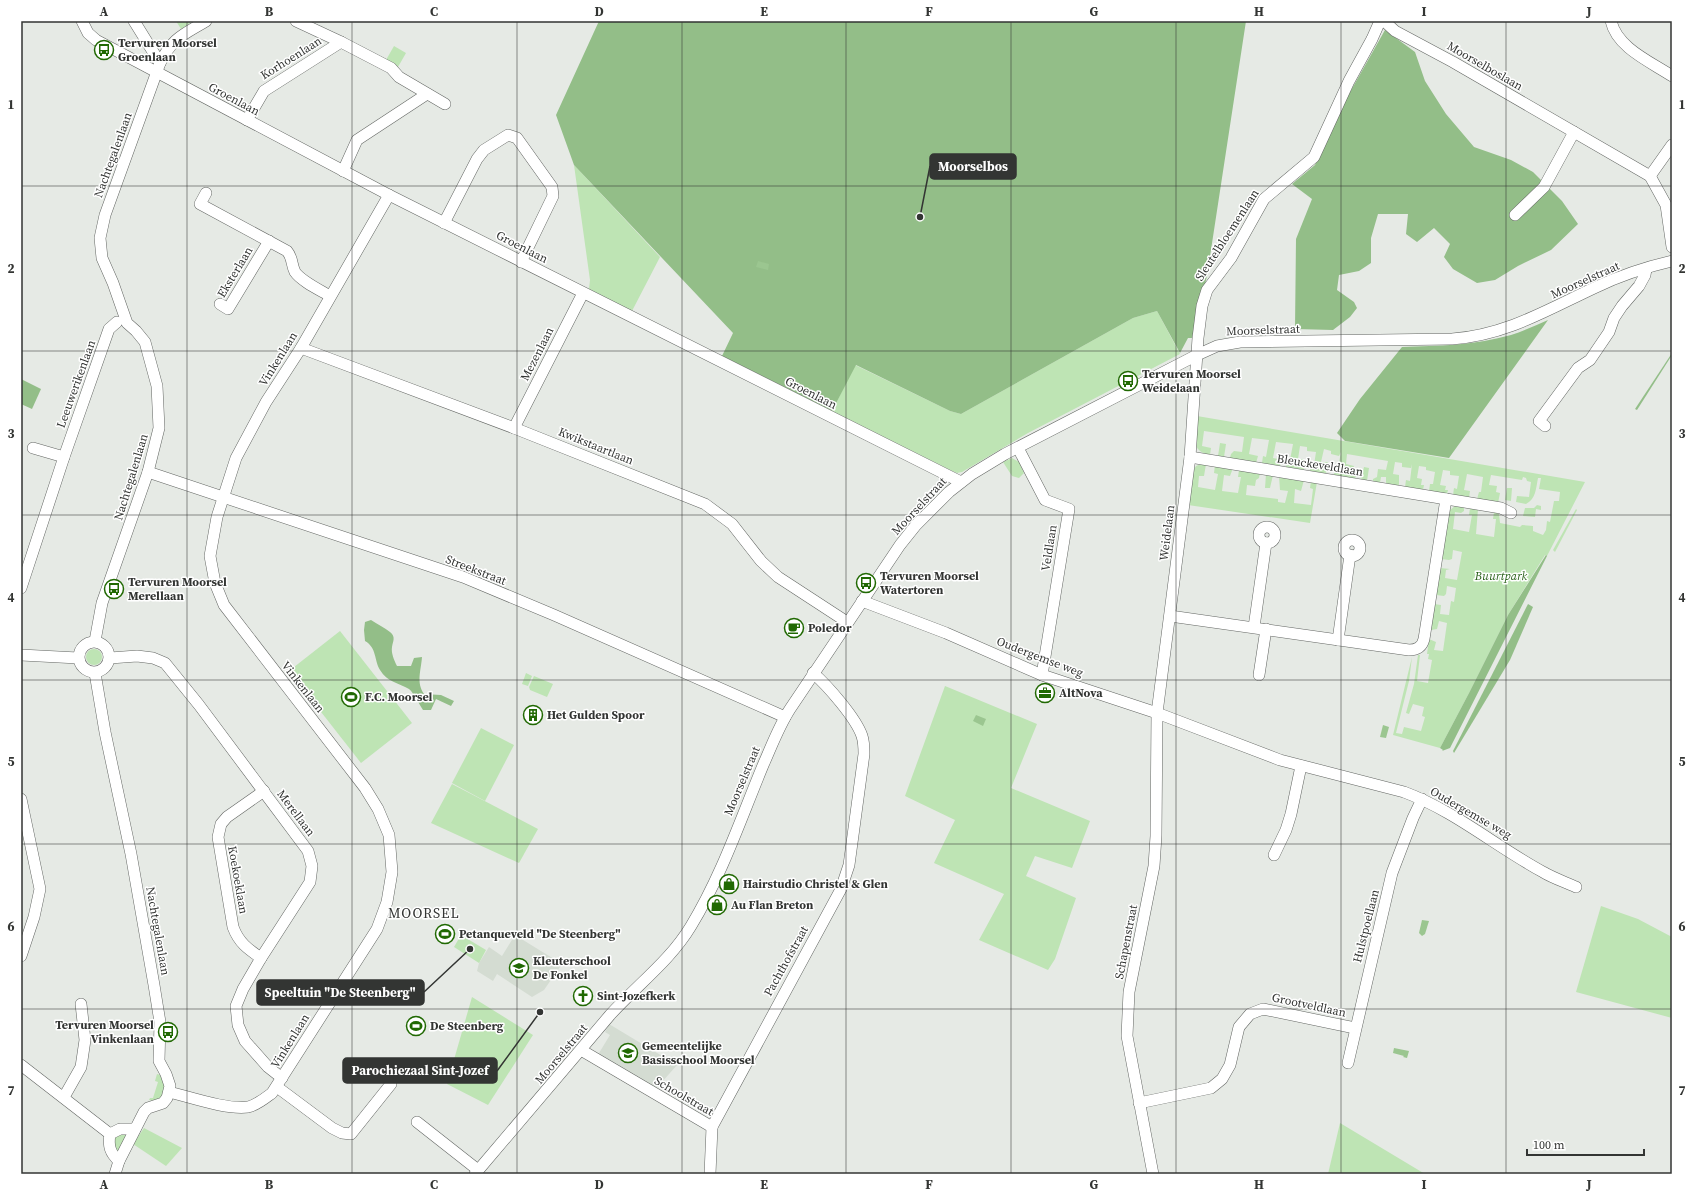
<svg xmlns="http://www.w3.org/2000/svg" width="1693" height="1195" font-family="'Source Serif 4',serif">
<rect width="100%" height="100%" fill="#e6eae5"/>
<!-- built -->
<g fill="#d4dcd2">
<path d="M515 935 562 964 544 990 532 997 497 974 493 981 477 971 479 963 489 947 502 956Z"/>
<path d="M609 1024 677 1065 654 1091 596 1058 610 1035 605 1032Z"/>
</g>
<!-- green -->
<g fill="#bee4b4">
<path d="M176 21H193L181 29Z"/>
<path d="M394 46 406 53 398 67 386 60Z"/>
<path d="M574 165 660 257 632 311 589 289 590 280Z"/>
<path d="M1157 311 1180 354 1028 433 962 472 957 473 950 470 832 411 855 365 950 411 961 414 1133 318Z"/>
<path d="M1197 416 1585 482 1547 556 1545 555 1508 615 1469 693 1440 748 1393 735 1412 657 1409 681 1396 733 1402 734 1404 727 1421 731 1425 717 1422 716 1424 707 1413 704 1409 714 1406 713 1414 684 1418 655H1420L1417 681 1428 683 1432 660 1428 659 1429 654H1427L1429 639 1436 642 1434 650 1443 651 1447 623 1439 621 1437 629 1431 630 1434 604 1441 605 1440 614 1449 615 1451 601 1454 602 1456 588 1447 586 1446 594 1444 596 1436 595 1440 568 1450 569 1446 570 1445 578 1457 580 1462 552 1453 550 1452 559 1449 560 1441 559 1449 511 1455 506 1464 507V511L1461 513 1455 512 1453 529 1469 532 1472 515H1469L1470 508 1478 509 1476 534 1494 537 1496 519H1493L1494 512 1499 514 1500 523 1520 527 1522 525 1533 526V531L1543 535 1546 530 1547 521 1550 522 1554 501H1559L1560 492 1539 489 1541 478H1538C1536 488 1536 499 1526 504L1516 502 1517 496 1529 497 1531 482 1527 481 1526 478 1523 477 1522 480 1491 475 1489 485 1497 486 1496 492 1500 493 1498 503 1477 499 1479 492H1481L1483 477 1467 474 1464 490 1470 491 1469 498 1453 495 1454 488 1457 489 1459 476 1450 475V471L1443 470 1440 485 1446 486 1445 490H1448L1447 494 1429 491 1430 484H1433L1435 472 1426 470V467L1419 466 1417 478 1422 479 1421 485H1424L1423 490 1405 487 1406 480 1410 481 1412 464 1411 468 1402 467V463L1395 462 1393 474 1399 475V486L1386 484V477H1381L1380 483 1373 482V479L1377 477 1378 469 1386 470 1388 461 1347 454 1346 464 1354 466 1353 472 1356 476 1355 479 1334 475 1335 468H1338L1341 452 1339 456 1331 454V451L1324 449 1321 462H1328L1326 474 1310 471 1311 465H1314L1316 452 1307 451V447L1300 446 1298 459H1303L1304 470 1286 467 1287 460H1290L1293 444 1276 442 1273 458 1278 459V461L1281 462 1280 466 1262 463 1263 456 1266 457 1269 440 1252 438 1249 454 1258 456 1256 463 1230 458 1231 454 1234 451 1242 452 1244 437 1204 431 1202 446 1211 448 1210 455C1188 451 1196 433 1197 416Z"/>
<path d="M1220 443 1226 444 1224 457 1218 456Z"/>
<path d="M1012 458 1019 462 1024 473 1019 478 1012 476 1003 462Z"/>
<path d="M1201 464H1206L1204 476H1199L1198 487 1215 490 1218 474 1214 473 1215 465 1233 468 1230 476 1224 475 1222 491 1238 493 1241 477H1238L1239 470 1260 473 1259 478 1256 480 1255 486 1247 485 1246 495 1278 499V502L1285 503 1288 491 1280 490 1279 476 1304 480 1301 491 1295 489 1294 503 1311 505 1313 489 1310 488 1311 481 1317 482 1310 523 1188 505 1193 471 1196 466Z"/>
<path d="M1364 467 1369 468 1367 481 1361 480Z"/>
<path d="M1266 474 1273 475 1270 488H1265Z"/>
<path d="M1507 488H1512L1511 501 1505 500Z"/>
<path d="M1537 505 1541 506V510L1536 509 1535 517 1523 516 1525 508H1534Z"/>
<path d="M1576 509 1577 510 1555 552 1553 550Z"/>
<path d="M340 631 412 723 361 763 289 671Z"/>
<circle cx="94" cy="657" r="8"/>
<path d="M526 673 532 676 528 686 522 684Z"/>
<path d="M534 676 553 684 547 697 530 690 529 687Z"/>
<path d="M945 686 1037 724 1011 788 1090 821 1072 868 1035 856 1026 876 1076 898 1055 959 1048 970 979 940 1004 894 934 863 955 820 905 796Z"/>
<path d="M481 728 514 745 485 801 452 783Z"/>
<path d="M452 784 538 829 519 863 431 823Z"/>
<path d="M1601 906 1638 919 1672 937V1018L1576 992Z"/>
<path d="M442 924 456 933 449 944 435 936Z"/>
<path d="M461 935 486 950 479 963 454 947Z"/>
<path d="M472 997 533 1035 488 1105 447 1084Z"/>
<path d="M157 1074 160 1075 166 1087 161 1098 154 1101 149 1100 150 1098H153L158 1082 155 1081Z"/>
<path d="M1340 1123 1425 1174H1328Z"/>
<path d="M144 1128 182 1148 166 1166 133 1144Z"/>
<path d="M123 1132 127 1135 117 1153 113 1141 115 1138Z"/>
</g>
<!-- forest -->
<g fill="#93be88">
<path d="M599 21H1246L1207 276 1192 338H1188L1180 353 1157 311 1133 318 961 414 950 411 856 365 832 411 722 356 733 333 574 165 556 115Z"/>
<path d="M1385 30 1415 52 1425 81 1446 114 1474 147 1511 160 1533 172 1562 201 1578 224 1551 250 1518 266 1495 280 1477 283 1453 269 1444 257 1450 244 1434 228 1417 242 1406 234 1408 214H1378L1371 238V263L1359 271 1339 275 1337 290 1354 302 1357 308 1350 317 1333 330 1295 329 1296 239 1312 199 1292 184 1315 165 1345 101Z"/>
<path d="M1548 320 1449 458 1345 441 1337 433 1360 399 1402 347C1438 346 1476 345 1511 335 1524 331 1536 325 1548 320Z"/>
<path d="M1672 353V355L1637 410 1635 409Z"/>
<path d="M21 379 41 389 32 409 21 404Z"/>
<path d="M1546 555 1547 556 1450 748 1442 751 1443 750 1440 748 1469 693 1508 615Z"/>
<path d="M1528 604 1533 607 1510 660 1454 753 1453 751Z"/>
<path d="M371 620C377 624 385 628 390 632 396 637 393 641 392 647 391 653 394 660 397 666H411L414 658 422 657C421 671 416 682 424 694L441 695 454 701 451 706 436 699 431 710H423C419 704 414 693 409 689 399 683 387 682 380 670 374 660 377 648 365 641L364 630 365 622Z"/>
</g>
<!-- water -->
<g fill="#9bc690">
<path d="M758 261 769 264 768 270 756 267Z"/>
<path d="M976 715 986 719 983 726 973 721Z"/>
<path d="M1383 725 1389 727 1386 738 1380 737Z"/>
<path d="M1422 920 1429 921 1425 934 1422 936 1419 933Z"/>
<path d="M1394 1048 1409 1051 1407 1058 1403 1057 1404 1056 1393 1053Z"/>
</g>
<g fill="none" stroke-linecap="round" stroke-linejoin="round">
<!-- minor casing -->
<g stroke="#636663" stroke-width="12">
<g id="minor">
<path d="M82 21 88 33 96 40 389 195 961 482"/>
<path d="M134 21 160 63"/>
<path d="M296 21 341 42"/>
<path d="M1384 21 1395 31 1453 62 1650 176 1666 205 1672 247"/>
<path d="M1611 21C1617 48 1651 62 1672 76"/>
<path d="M247 120 264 91 341 42 391 68 399 77 445 104"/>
<path d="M343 171 357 140 427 94"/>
<path d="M1650 176 1672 145"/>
<path d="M206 193 200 204 287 251C293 258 291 264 295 272 301 281 320 290 330 296"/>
<path d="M1515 215 1544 187 1574 132"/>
<path d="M444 223 477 159 484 150 508 135 517 138 552 187 553 196 521 262"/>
<path d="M220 304 228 309 269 241"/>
<path d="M301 348 514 428 705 504 732 524 761 561 778 577 847 622"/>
<path d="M1545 426 1539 421 1578 368 1590 360 1609 332 1614 318 1622 306 1639 286 1645 275 1646 269"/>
<path d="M514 428 583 293"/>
<path d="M33 448 64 457"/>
<path d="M1018 448 1045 500 1069 509 1042 675"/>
<path d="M1190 457 1501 508 1511 513"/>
<path d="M148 472 463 577 554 615 785 717"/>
<circle cx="1267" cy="535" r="8"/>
<circle cx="1352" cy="548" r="8"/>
<path d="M21 588 64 457 109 329 117 322"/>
<path d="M862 601 946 633 1042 675 1157 713 1280 760 1404 792C1455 811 1495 846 1543 872 1553 878 1565 882 1576 887"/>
<path d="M1170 616 1409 650C1417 650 1422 647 1424 639L1446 499"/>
<path d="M1254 627 1266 543"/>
<path d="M1338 640 1350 555"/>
<path d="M95 641 102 603 148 472 159 428 157 386 145 342 136 331 127 323 113 283 102 258 100 238 105 215 160 63C173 37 183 35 206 21"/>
<circle cx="94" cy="657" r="15"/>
<path d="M21 655 78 658"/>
<path d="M110 658 137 656 153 658 165 663 199 705 308 851 312 866 310 882 261 958 243 989 236 1006 238 1025 245 1041 268 1067 282 1078"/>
<path d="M95 673 105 732 131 854 154 985 160 1022 159 1061 166 1074 170 1086 167 1098 163 1103 148 1108 144 1112 119 1161 115 1174"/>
<path d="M1259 675 1266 629"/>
<path d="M21 799 40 889 34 917 21 956"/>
<path d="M1274 855 1286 830 1291 814 1301 766"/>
<path d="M261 958C248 949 239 943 233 927L218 837 221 824 227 817 264 791"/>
<path d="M581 1050 712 1127"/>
<path d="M1348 1063 1392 873 1413 818 1422 799"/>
<path d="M21 1065 110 1134"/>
<path d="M277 1087 332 1128 342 1133 351 1134 391 1084"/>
<path d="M169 1092C190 1097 227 1110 248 1107 257 1105 264 1099 272 1093L377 929 387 902 392 872 389 835 378 809 365 788 224 605 215 583 210 556 217 517 236 458 266 402 301 348 389 195"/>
<path d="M64 1097 81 1067 85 1040 81 1004"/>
<path d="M1139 1103 1211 1088 1222 1079 1230 1065 1239 1027 1250 1014 1263 1009 1355 1028"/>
<path d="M417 1122 478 1170"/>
<path d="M119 1161C110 1153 108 1146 110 1134L120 1129H135"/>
<path d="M475 1174C520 1121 565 1068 610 1015 637 985 670 961 691 926 722 875 741 818 764 763 772 745 779 726 790 709L900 545 916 525 949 492 972 474 1005 454 1197 355 1217 346 1240 342 1452 339C1506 335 1547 310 1594 288 1619 276 1646 267 1672 261"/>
<path d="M710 1174 712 1127 841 889 849 865 864 754C864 748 864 742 862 736 856 718 827 685 813 673"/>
<path d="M1153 1174 1127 1036 1129 992 1154 866 1156 836 1157 713 1190 457 1198 338 1202 306 1207 290 1231 258 1264 199 1314 157 1349 81 1372 39 1380 21"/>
</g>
</g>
<!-- minor -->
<use href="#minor" stroke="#fff" stroke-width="11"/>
</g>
<!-- grid -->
<path fill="none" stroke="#333533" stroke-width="1" stroke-opacity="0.55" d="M187 21V1174M352 21V1174M517 21V1174M682 21V1174M846 21V1174M1011 21V1174M1176 21V1174M1341 21V1174M1506 21V1174M21 186H1672M21 351H1672M21 515H1672M21 680H1672M21 844H1672M21 1009H1672"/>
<!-- icons -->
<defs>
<g id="bus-ring" transform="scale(1)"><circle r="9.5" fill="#fff" stroke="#216903" stroke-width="1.5"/><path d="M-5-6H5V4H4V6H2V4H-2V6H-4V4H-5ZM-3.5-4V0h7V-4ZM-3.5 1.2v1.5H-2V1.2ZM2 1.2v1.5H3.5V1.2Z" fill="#216903"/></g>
<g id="cafe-ring" transform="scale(1)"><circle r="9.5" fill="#fff" stroke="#216903" stroke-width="1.5"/><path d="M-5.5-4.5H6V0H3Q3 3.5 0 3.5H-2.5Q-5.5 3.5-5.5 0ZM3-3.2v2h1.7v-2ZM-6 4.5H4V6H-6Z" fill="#216903"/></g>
<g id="office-ring" transform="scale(1)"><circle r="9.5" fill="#fff" stroke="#216903" stroke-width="1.5"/><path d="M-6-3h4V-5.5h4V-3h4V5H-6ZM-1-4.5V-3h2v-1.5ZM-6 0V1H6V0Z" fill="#216903"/></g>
<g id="stadium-ring" transform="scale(1)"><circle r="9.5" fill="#fff" stroke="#216903" stroke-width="1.5"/><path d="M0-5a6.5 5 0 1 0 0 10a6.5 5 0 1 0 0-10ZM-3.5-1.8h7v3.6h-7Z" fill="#216903"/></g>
<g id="building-ring" transform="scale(1)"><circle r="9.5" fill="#fff" stroke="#216903" stroke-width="1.5"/><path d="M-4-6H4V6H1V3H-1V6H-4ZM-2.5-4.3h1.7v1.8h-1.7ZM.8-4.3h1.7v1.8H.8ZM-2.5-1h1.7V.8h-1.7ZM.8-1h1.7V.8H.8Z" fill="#216903"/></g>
<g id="shop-ring" transform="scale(1)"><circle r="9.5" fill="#fff" stroke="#216903" stroke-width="1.5"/><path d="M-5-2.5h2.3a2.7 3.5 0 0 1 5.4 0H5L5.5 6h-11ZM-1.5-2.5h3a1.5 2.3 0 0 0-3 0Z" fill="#216903"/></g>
<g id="school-ring" transform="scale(1)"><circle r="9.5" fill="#fff" stroke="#216903" stroke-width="1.5"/><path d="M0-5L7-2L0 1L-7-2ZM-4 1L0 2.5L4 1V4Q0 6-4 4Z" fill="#216903"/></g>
<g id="church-ring" transform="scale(1)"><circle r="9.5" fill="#fff" stroke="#216903" stroke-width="1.5"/><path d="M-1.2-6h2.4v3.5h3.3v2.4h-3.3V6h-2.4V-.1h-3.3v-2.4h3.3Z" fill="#216903"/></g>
</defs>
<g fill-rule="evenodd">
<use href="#bus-ring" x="104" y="50"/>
<use href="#bus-ring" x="1128" y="381"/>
<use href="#bus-ring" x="866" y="583"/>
<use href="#bus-ring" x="114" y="589"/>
<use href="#cafe-ring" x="794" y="628"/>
<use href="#office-ring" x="1045" y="693"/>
<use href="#stadium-ring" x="351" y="697"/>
<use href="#building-ring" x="533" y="715"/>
<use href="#shop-ring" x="729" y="884"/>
<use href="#shop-ring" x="717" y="905"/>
<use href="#stadium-ring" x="445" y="934"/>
<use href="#school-ring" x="519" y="968"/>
<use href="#church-ring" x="583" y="996"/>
<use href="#stadium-ring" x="416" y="1026"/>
<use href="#bus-ring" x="168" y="1032"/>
<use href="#school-ring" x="628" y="1053"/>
</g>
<g text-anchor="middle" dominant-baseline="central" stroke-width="3" stroke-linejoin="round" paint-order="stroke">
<!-- poi labels -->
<g font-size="12" font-weight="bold" fill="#333533" stroke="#fff" text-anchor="start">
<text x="118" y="43">Tervuren Moorsel<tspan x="118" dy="14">Groenlaan</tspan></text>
<text x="1142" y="374">Tervuren Moorsel<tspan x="1142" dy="14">Weidelaan</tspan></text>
<text x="880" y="576">Tervuren Moorsel<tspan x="880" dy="14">Watertoren</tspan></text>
<text x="128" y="582">Tervuren Moorsel<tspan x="128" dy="14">Merellaan</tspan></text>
<text x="808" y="628">Poledor</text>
<text x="1059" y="693">AltNova</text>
<text x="365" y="697">F.C. Moorsel</text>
<text x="547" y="715">Het Gulden Spoor</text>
<text x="743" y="884">Hairstudio Christel &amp; Glen</text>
<text x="731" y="905">Au Flan Breton</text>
<text x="459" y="934">Petanqueveld "De Steenberg"</text>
<text x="533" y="961">Kleuterschool<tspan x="533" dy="14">De Fonkel</tspan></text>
<text x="597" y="996">Sint-Jozefkerk</text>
<text x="154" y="1025" text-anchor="end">Tervuren Moorsel<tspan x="154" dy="14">Vinkenlaan</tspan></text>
<text x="430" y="1026">De Steenberg</text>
<text x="642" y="1046">Gemeentelijke<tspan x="642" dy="14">Basisschool Moorsel</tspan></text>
</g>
<!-- street labels -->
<g font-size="12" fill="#333533" stroke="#fff">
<text transform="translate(291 58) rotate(-32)">Korhoenlaan</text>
<text transform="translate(1485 66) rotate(30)">Moorselboslaan</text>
<text transform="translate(234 99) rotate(28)">Groenlaan</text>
<text transform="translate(113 155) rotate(-70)">Nachtegalenlaan</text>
<text transform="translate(1227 235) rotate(-57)">Sleutelbloemenlaan</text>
<text transform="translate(522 247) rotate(27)">Groenlaan</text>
<text transform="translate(235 272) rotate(-59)">Eksterlaan</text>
<text transform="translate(1585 280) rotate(-24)">Moorselstraat</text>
<text transform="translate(1263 330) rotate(-2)">Moorselstraat</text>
<text transform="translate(537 354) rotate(-63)">Mezenlaan</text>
<text transform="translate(278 359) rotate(-58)">Vinkenlaan</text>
<text transform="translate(76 384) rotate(-70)">Leeuwerikenlaan</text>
<text transform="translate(811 393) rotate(27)">Groenlaan</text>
<text transform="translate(596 446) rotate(22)">Kwikstaartlaan</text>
<text transform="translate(1320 465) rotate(9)">Bleuckeveldlaan</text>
<text transform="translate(131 477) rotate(-73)">Nachtegalenlaan</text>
<text transform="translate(919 506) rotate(-47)">Moorselstraat</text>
<text transform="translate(1167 533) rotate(-83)">Weidelaan</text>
<text transform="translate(1049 548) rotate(-81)">Veldlaan</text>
<text transform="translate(476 570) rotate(21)">Streekstraat</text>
<text transform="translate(1040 657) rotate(21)">Oudergemse weg</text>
<text transform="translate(303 687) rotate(52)">Vinkenlaan</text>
<text transform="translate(742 781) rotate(-67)">Moorselstraat</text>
<text transform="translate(296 813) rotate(53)">Merellaan</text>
<text transform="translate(1471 813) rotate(30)">Oudergemse weg</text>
<text transform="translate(238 880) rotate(80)">Koekoeklaan</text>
<text transform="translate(1366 926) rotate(-76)">Hulstpoellaan</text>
<text transform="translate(158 931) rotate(80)">Nachtegalenlaan</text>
<text transform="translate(1126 942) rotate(-79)">Schapenstraat</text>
<text transform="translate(786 961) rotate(-61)">Pachthofstraat</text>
<text transform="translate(1309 1005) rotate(12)">Grootveldlaan</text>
<text transform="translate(290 1041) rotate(-58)">Vinkenlaan</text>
<text transform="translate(561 1054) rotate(-50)">Moorselstraat</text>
<text transform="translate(684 1096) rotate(30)">Schoolstraat</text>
</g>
<!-- park labels -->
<g font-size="12" font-style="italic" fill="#2a611a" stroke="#fff">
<text x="1501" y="576">Buurtpark</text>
</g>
<!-- quarter labels -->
<g font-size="14" letter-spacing="1" fill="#333533" stroke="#fff">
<text x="424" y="913">MOORSEL</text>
</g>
</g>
<!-- callouts -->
<path fill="none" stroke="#333533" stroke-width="1.5" d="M920 217L930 166M470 949L424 992M540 1012L497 1071"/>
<g fill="#333533" stroke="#fff" stroke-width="1.5">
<circle cx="920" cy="217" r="4"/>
<circle cx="470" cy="949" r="4"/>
<circle cx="540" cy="1012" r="4"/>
</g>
<g fill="#333533" stroke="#333533" stroke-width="1.5">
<rect x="930" y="154" width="86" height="25" rx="4"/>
<rect x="257" y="980" width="167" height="25" rx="4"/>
<rect x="343" y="1058" width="154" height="25" rx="4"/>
</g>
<g font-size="13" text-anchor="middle" font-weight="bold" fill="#fff">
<text x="973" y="171">Moorselbos</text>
<text x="340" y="997">Speeltuin "De Steenberg"</text>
<text x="420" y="1075">Parochiezaal Sint-Jozef</text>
</g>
<!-- border -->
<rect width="1693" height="1195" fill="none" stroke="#ffffff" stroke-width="44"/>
<!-- scale -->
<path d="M1527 1149v6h117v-6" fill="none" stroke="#333533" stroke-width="2"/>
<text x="1533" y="1149" font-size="12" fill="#333533" stroke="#ffffff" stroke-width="3" paint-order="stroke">100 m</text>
<rect x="22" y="22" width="1649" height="1151" fill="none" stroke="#333533" stroke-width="1.5"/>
<g font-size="13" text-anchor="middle" font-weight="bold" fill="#333533">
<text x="104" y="16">A</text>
<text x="269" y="16">B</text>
<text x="434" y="16">C</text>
<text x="599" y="16">D</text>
<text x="764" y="16">E</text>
<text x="929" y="16">F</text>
<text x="1094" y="16">G</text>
<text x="1259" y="16">H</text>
<text x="1424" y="16">I</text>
<text x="1589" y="16">J</text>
<text x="11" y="109">1</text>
<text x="1682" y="109">1</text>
<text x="11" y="273">2</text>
<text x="1682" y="273">2</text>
<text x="11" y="438">3</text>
<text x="1682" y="438">3</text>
<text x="11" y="602">4</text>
<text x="1682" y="602">4</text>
<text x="11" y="766">5</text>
<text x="1682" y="766">5</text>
<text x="11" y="931">6</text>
<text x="1682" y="931">6</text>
<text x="11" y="1095">7</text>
<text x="1682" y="1095">7</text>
<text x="104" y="1189">A</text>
<text x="269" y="1189">B</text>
<text x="434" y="1189">C</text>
<text x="599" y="1189">D</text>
<text x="764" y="1189">E</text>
<text x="929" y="1189">F</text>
<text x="1094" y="1189">G</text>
<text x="1259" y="1189">H</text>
<text x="1424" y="1189">I</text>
<text x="1589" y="1189">J</text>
</g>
</svg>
